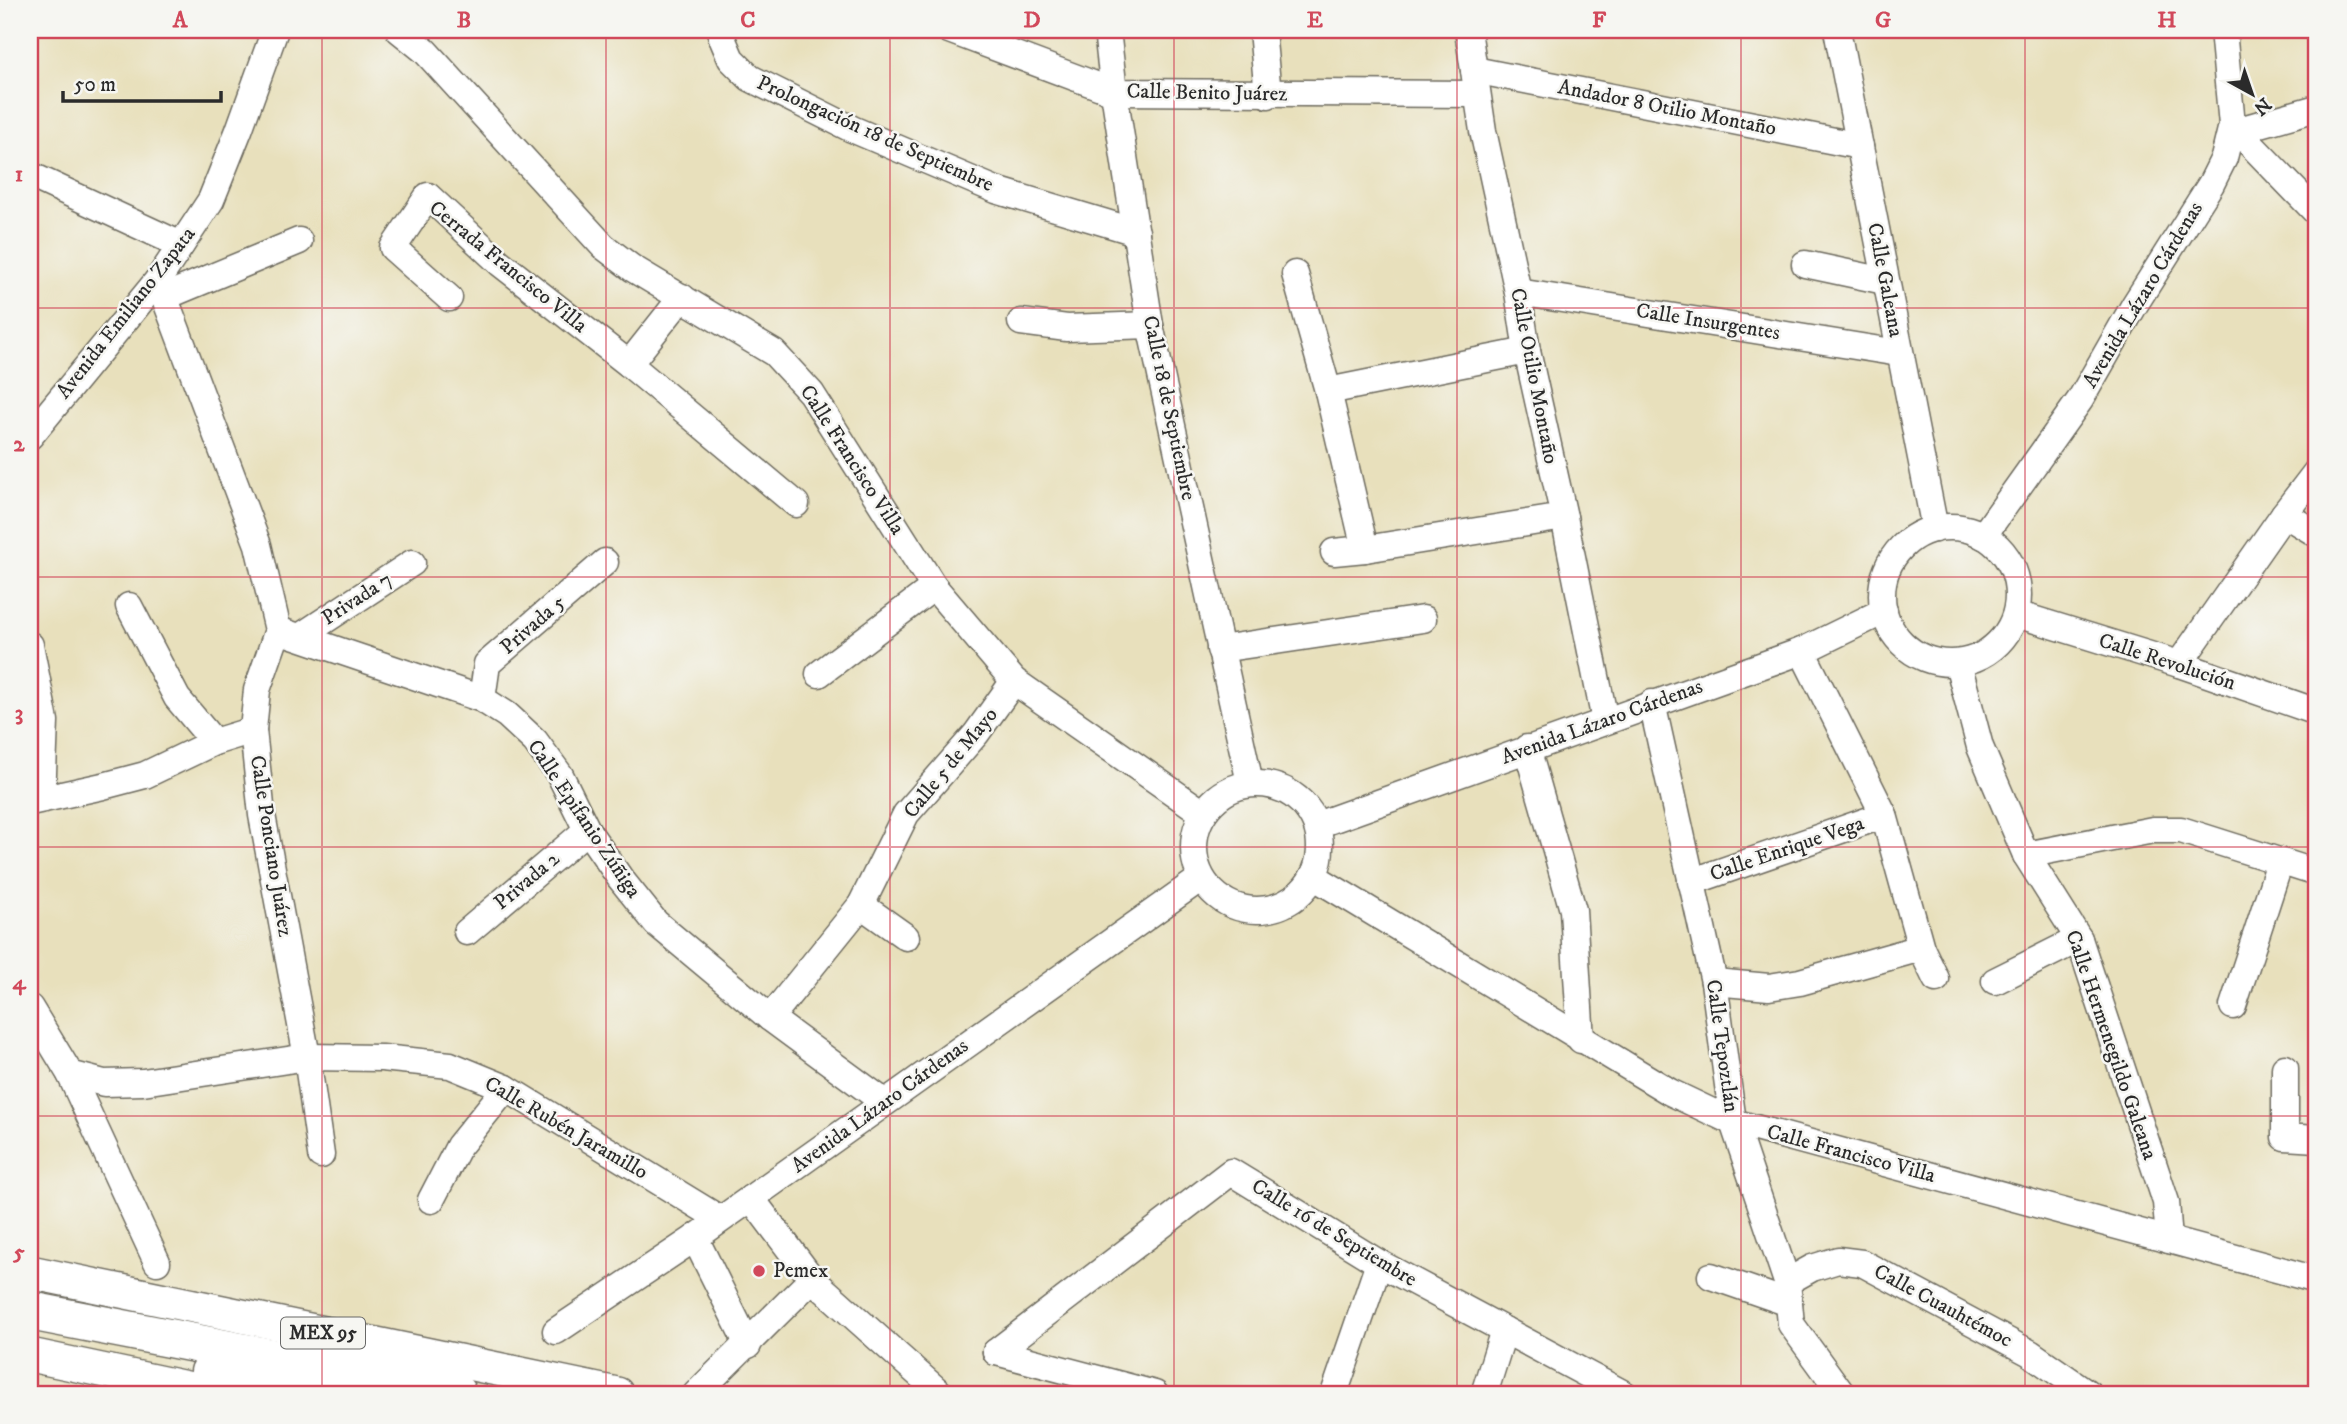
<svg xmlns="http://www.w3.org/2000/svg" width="2347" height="1424" font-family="'IM FELL DW Pica',serif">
<rect width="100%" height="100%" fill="#f6f6f2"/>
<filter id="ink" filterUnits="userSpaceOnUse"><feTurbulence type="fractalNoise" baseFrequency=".0143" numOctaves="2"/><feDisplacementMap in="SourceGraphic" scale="14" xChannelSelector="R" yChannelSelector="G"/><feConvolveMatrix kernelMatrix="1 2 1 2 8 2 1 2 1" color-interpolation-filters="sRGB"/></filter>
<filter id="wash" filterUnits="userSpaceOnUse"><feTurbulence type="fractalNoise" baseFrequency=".00686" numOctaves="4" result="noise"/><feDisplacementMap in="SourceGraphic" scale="28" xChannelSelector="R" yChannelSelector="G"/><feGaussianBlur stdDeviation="1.57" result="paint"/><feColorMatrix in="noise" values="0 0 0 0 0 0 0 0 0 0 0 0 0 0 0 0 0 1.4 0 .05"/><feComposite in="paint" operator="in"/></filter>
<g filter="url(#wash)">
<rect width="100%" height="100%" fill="#e8e0bc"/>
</g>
<g filter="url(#ink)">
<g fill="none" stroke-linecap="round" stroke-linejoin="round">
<!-- minor casing -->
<g stroke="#6d6a5e" stroke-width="29">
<g id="minor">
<path d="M399 30 425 51 603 246 632 268 774 353 811 393 934 587 1014 681 1203 813"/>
<path d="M722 30V38L731 59 750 78 852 129 996 190 1136 232"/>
<path d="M949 30 1114 92 1477 94"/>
<path d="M1107 30 1114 92 1150 325 1250 783"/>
<path d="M1262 30 1268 95"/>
<path d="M1468 30 1483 131 1518 292 1527 351 1564 517 1605 721"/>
<path d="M1837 30 1935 529"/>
<path d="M1474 70 1860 146"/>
<path d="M2232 125 2317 213"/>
<path d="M2239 130 2317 108"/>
<path d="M30 175 181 245"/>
<path d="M1805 264 1885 281"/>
<path d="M1295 274 1328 391 1365 549"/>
<path d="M158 280 258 545 278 630 257 690 253 730 262 815 307 1057 321 1155"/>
<path d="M1518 292 1899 353"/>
<path d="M164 297 299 241"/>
<path d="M449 298 393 248 428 196 500 263 629 364 796 504"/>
<path d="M1021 322 1067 328 1150 325"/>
<path d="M629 364 682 297"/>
<path d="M1328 391 1527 351"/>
<path d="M30 436 158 280 211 200 239 130 275 30"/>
<path d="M2284 514 2317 534"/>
<circle cx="1950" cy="595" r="68"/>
<path d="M1983 536 2080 400 2135 304 2211 184 2224 158 2232 125 2223 30"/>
<path d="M1334 552 1365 549 1564 517"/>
<path d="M129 606 177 698 214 742"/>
<path d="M2016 614 2179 664 2317 712"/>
<path d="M278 630 482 699 507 715 535 741 560 775 587 830 620 878 656 923 770 1018 884 1102"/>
<path d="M301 636 412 563"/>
<path d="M30 645 45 721 42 799"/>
<path d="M1220 649 1423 619"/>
<path d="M1802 651 1884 815 1921 948 1936 979"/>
<path d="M1958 663 1980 747 2026 855 2079 939 2166 1202 2169 1240"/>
<path d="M2179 664 2284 514 2317 471"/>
<path d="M819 674 934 587"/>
<path d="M482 699 487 664 605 562"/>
<path d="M1652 703 1714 982 1733 1122 1787 1282 1791 1324 1842 1394"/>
<path d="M1527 748 1573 910 1581 1040"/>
<circle cx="1257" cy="847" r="63"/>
<path d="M30 802 103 786 145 775 214 742 253 730"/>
<path d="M1317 825 1802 651 1884 611"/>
<path d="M2026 855 2153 830H2181L2317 873"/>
<path d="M1313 876 1670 1092 1733 1122 2317 1280"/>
<path d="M1691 882 1884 815"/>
<path d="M861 905 906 937"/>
<path d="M467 932 587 830"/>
<path d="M1995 981 2079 939"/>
<path d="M1714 982 1769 987 1800 982 1921 948"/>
<path d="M2233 1006 2280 862"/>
<path d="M30 1008 70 1074 157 1262"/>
<path d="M770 1018 861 905 906 814 976 734 1014 681"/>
<path d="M2285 1068V1137L2317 1139"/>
<path d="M70 1074 104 1083 143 1082 307 1057 382 1058 450 1065 506 1088 720 1219"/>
<path d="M751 1198 812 1279 941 1394"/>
<path d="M431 1200 459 1146 506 1088"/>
<path d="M695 1238 748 1345"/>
<path d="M1711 1276 1789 1303"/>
<path d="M1787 1282 1812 1268 1838 1260 1862 1263 2030 1353 2089 1394"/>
<path d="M556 1331 695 1238 1201 878"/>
<path d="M996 1352 1231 1172 1379 1263 1624 1394"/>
<path d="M996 1352 1155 1394"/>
<path d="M696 1394 812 1279"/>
<path d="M1334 1394 1379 1263"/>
<path d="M1484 1394 1504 1330"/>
</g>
</g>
<!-- major casing -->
<g stroke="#6d6a5e" stroke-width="36">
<g id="major">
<path d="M30 1272 617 1394"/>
<path d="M30 1355 215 1394"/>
</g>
</g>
<!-- highway casing -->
<g stroke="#6d6a5e" stroke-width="41">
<g id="highway">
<path d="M30 1311 457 1394"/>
<path d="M210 1372 312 1394"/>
</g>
</g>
<!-- minor -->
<use href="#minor" stroke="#fff" stroke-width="26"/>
<!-- major -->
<use href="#major" stroke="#fff" stroke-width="33"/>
<!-- highway -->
<use href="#highway" stroke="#fff" stroke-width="38"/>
</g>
</g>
<!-- grid -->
<path fill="none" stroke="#d1495b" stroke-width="2" stroke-opacity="0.55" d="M322 30V1394M606 30V1394M890 30V1394M1174 30V1394M1457 30V1394M1741 30V1394M2025 30V1394M30 308H2317M30 577H2317M30 847H2317M30 1116H2317"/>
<!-- markers -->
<circle fill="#d1495b" stroke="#f6f6f2" stroke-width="2.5" cx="759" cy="1271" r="7"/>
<g text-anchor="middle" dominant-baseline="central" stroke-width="5" stroke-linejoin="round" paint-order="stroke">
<!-- shield labels -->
<rect fill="#f6f6f2" stroke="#686867" stroke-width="2" x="281" y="1317.5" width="84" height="31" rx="5"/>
<g font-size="19" font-weight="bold" fill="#2b2b2b">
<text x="323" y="1333">MEX 95</text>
</g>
<!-- street labels -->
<g font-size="21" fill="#2b2b2b" stroke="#f6f6f2">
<text transform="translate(1207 93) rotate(1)">Calle Benito Juárez</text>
<text transform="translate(1667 108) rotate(11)">Andador 8 Otilio Montaño</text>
<text transform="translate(875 134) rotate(24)">Prolongación 18 de Septiembre</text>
<text transform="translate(508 267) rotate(39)">Cerrada Francisco Villa</text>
<text transform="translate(1885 280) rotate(79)">Calle Galeana</text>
<text transform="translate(2143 295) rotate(-59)">Avenida Lázaro Cárdenas</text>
<text transform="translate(126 313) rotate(-52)">Avenida Emiliano Zapata</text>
<text transform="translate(1708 322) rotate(9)">Calle Insurgentes</text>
<text transform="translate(1534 376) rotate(79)">Calle Otilio Montaño</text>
<text transform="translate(1169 408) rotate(78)">Calle 18 de Septiembre</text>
<text transform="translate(852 460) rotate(57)">Calle Francisco Villa</text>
<text transform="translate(357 599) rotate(-33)">Privada 7</text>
<text transform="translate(533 625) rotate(-41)">Privada 5</text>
<text transform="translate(2167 662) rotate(18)">Calle Revolución</text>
<text transform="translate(1602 722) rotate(-20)">Avenida Lázaro Cárdenas</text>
<text transform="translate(951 763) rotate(-51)">Calle 5 de Mayo</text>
<text transform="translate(584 819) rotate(56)">Calle Epifanio Zúñiga</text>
<text transform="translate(271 846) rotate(81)">Calle Ponciano Juárez</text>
<text transform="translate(1787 849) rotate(-19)">Calle Enrique Vega</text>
<text transform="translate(527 881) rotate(-40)">Privada 2</text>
<text transform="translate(2111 1045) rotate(71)">Calle Hermenegildo Galeana</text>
<text transform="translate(1722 1046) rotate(82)">Calle Tepoztlán</text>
<text transform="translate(880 1106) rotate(-36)">Avenida Lázaro Cárdenas</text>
<text transform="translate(566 1128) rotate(30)">Calle Rubén Jaramillo</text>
<text transform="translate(1851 1154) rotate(15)">Calle Francisco Villa</text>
<text transform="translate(1334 1233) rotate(31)">Calle 16 de Septiembre</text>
<text transform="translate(1943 1306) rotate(28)">Calle Cuauhtémoc</text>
</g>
<!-- poi labels -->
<g font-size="21" fill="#2b2b2b" stroke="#f6f6f2" text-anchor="start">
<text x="773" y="1271">Pemex</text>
</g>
</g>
<!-- margin -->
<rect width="2347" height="1424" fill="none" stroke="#f6f6f2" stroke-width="77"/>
<!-- north arrow -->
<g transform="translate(2252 94) rotate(140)" stroke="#f6f6f2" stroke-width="5" paint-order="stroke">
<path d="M0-5L12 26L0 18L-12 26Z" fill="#2b2b2b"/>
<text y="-10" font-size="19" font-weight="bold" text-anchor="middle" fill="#2b2b2b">N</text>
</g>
<!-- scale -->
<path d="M63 91v10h158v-10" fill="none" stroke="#2b2b2b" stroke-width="3.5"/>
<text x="74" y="91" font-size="21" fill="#2b2b2b" stroke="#f6f6f2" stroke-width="5" paint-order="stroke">50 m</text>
<rect x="38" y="38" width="2270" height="1348" fill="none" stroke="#d1495b" stroke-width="2.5"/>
<g font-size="23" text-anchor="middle" font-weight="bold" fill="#d1495b">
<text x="180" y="27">A</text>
<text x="464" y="27">B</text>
<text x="748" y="27">C</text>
<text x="1032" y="27">D</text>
<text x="1315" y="27">E</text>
<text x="1599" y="27">F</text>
<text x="1883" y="27">G</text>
<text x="2167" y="27">H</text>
<text x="19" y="181">1</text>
<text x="19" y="451">2</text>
<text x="19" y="720">3</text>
<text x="19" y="989">4</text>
<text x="19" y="1259">5</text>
</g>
</svg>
